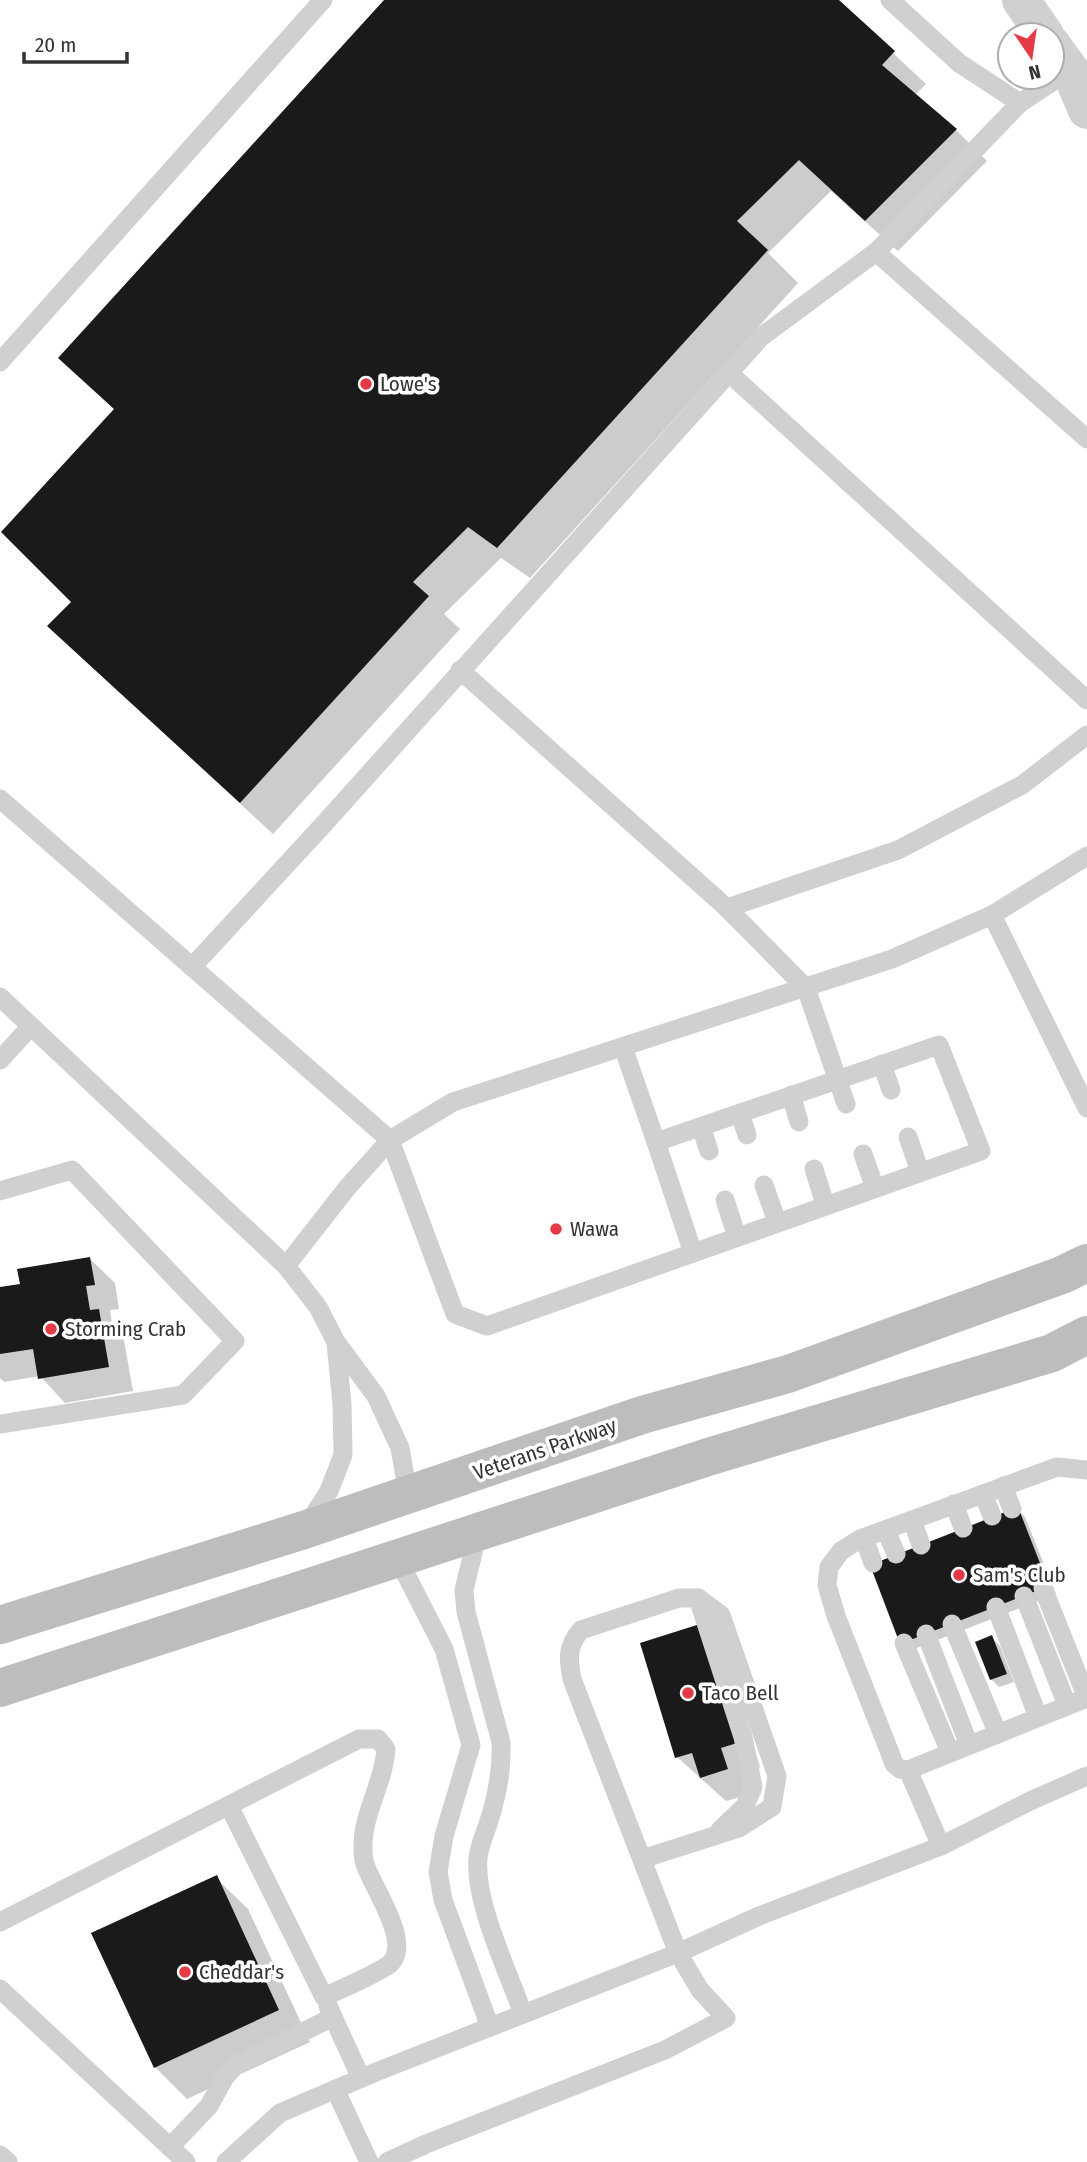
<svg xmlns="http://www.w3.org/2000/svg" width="1087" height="2162" font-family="'Fira Sans Condensed',sans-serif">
<rect width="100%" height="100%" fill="#fff"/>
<!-- shadow -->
<g fill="#0003">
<path d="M386 0H836L926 84 915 95 956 130 987 161 898 251 831 191 768 253 798 283 530 578 501 558 444 614 460 629 273 834 81 657 74 602 115 410 61 358Z"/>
<path d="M90 1259 115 1283 119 1309 110 1310 112 1324 123 1335 133 1391 65 1403 40 1376 4 1382 0 1378V1289L22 1285Z"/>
<path d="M1017 1509 1025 1517 1056 1594 909 1651 901 1643Z"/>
<path d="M992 1638 1000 1646 1014 1682 999 1687 991 1679Z"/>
<path d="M724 1651 760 1767 745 1772 751 1794 726 1801 677 1757Z"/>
<path d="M216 1878 248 1909 310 2042 187 2099 155 2067Z"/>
</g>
<!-- building -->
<g fill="#1a1a1a">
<path d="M384 0H839L895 51 882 65 957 129 865 221 799 160 737 221 768 250 497 548 468 527 413 582 429 596 240 803 47 626 71 602 1 532 114 409 58 358Z"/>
<path d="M90 1257 95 1285 86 1286 90 1310 99 1309 109 1367 38 1379 33 1349 0 1354V1287L20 1284 17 1269Z"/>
<path d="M1018 1507 1049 1586 900 1644 870 1565Z"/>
<path d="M700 1624 737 1743 721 1748 728 1769 700 1778 692 1753 675 1758 640 1643Z"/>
<path d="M992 1635 1007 1674 990 1680 975 1642Z"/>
<path d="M217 1875 279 2010 154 2068 91 1933Z"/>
</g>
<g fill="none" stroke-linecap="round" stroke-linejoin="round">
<!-- lane -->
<g stroke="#d0d0d0" stroke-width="19">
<path d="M890 0 959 63 1020 103 1070 70"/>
<path d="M1020 103 876 252 1087 439"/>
<path d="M0 362 323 0"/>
<path d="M729 373 1087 700"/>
<path d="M460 670 727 908 898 850 1022 785 1087 735"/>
<path d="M0 799 390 1140 455 1314 487 1326 981 1151 939 1045 656 1142 623 1047"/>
<path d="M727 908 806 988 846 1104"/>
<path d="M992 915 1087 1108"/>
<path d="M192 967 323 825 761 337 876 252"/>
<path d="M0 997 286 1266 318 1307 336 1342 376 1396 400 1448 408 1494"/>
<path d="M0 1060 31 1026"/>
<path d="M882 1064 891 1090"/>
<path d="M791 1095 799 1122"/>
<path d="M740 1113 747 1135"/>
<path d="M701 1127 709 1151"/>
<path d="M908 1137 920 1172"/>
<path d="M656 1142 693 1253"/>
<path d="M863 1154 875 1188"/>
<path d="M814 1169 825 1204"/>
<path d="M764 1185 777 1222"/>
<path d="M0 1191 72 1170 235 1341 183 1395 0 1424"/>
<path d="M725 1200 737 1237"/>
<path d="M286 1266 347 1188 390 1140 453 1102 892 959 992 915 1087 856"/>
<path d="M1003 1486 1012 1509"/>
<path d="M983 1494 992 1516"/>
<path d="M954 1504 963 1528"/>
<path d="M912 1520 921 1545"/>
<path d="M308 1524 329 1491 343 1455 342 1404 336 1343"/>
<path d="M886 1530 896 1554"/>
<path d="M478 1532 464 1590 466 1612 501 1742C502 1764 498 1790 492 1811 488 1827 480 1842 478 1858 474 1902 508 1971 523 2014"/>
<path d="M864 1538 873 1563"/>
<path d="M398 1559 444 1649 471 1745 444 1836 438 1872 443 1900 490 2027"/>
<path d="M1043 1588 1087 1698"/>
<path d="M1024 1596 1067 1705"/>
<path d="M698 1598 743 1737 753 1787 745 1806 720 1830"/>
<path d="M996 1607 1038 1717"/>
<path d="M952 1624 998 1734"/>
<path d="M926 1634 969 1745"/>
<path d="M904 1643 950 1752"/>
<path d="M908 1770 1087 1698"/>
<path d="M941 1846 908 1770 900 1769 894 1764 890 1753 836 1616 827 1585 829 1567 841 1551 860 1539 1057 1467 1087 1470"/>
<path d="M0 1922 359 1739H378L386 1749C384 1783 362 1814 363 1848 363 1853 363 1859 365 1864 372 1887 416 1947 387 1966 368 1978 345 1987 324 1997L229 1806"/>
<path d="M0 1989 186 2162"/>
<path d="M328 2006 361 2078"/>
<path d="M335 2089 369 2162"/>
<path d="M170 2147 209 2106 225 2077 236 2065 333 2017"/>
<path d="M0 2155 8 2162"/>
<path d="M226 2162 280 2113 376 2072 678 1953 759 1916 941 1846 1030 1801 1087 1776"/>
<path d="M387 2162 426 2144 665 2050 726 2018 700 1990 678 1953 572 1679C568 1659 567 1646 581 1630L679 1598H698L721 1615 777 1776 772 1807 739 1828 642 1859"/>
</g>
<!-- street -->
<g stroke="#d0d0d0" stroke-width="38">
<path d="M1021 0 1045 35"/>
<path d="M1052 45 1070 70 1087 110"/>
</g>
<!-- secondary -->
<g stroke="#bdbdbd" stroke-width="38">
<path d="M0 1625 304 1530 642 1415 788 1374 1062 1275 1087 1263"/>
<path d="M0 1688 708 1457 1052 1353 1087 1335"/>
</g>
</g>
<!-- markers -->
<g fill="#e63946" stroke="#fff" stroke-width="2.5">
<circle cx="366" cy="384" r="7"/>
<circle cx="556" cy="1229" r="7"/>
<circle cx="51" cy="1329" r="7"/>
<circle cx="959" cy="1575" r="7"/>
<circle cx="688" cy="1693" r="7"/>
<circle cx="185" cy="1972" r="7"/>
</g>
<g text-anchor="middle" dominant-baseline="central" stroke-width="7" stroke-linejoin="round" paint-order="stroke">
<!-- poi labels -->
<g font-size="21" fill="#333" stroke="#fff" text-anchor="start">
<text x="380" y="384">Lowe's</text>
<text x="570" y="1229">Wawa</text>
<text x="65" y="1329">Storming Crab</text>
<text x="973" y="1575">Sam's Club</text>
<text x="702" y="1693">Taco Bell</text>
<text x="199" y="1972">Cheddar's</text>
</g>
<!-- street labels -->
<g font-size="21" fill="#333" stroke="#fff">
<text transform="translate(545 1449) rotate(-19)">Veterans Parkway</text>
</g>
</g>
<!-- north arrow -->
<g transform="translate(1031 56) rotate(167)"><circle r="33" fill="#ffffff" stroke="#adadad" stroke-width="2"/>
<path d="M0-5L12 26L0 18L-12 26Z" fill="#e63946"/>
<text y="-10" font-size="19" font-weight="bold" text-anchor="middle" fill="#333333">N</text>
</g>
<!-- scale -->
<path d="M24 52v10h103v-10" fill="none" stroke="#333333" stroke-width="3.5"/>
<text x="35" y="52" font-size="21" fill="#333333" stroke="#ffffff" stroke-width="5" paint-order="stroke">20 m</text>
</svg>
